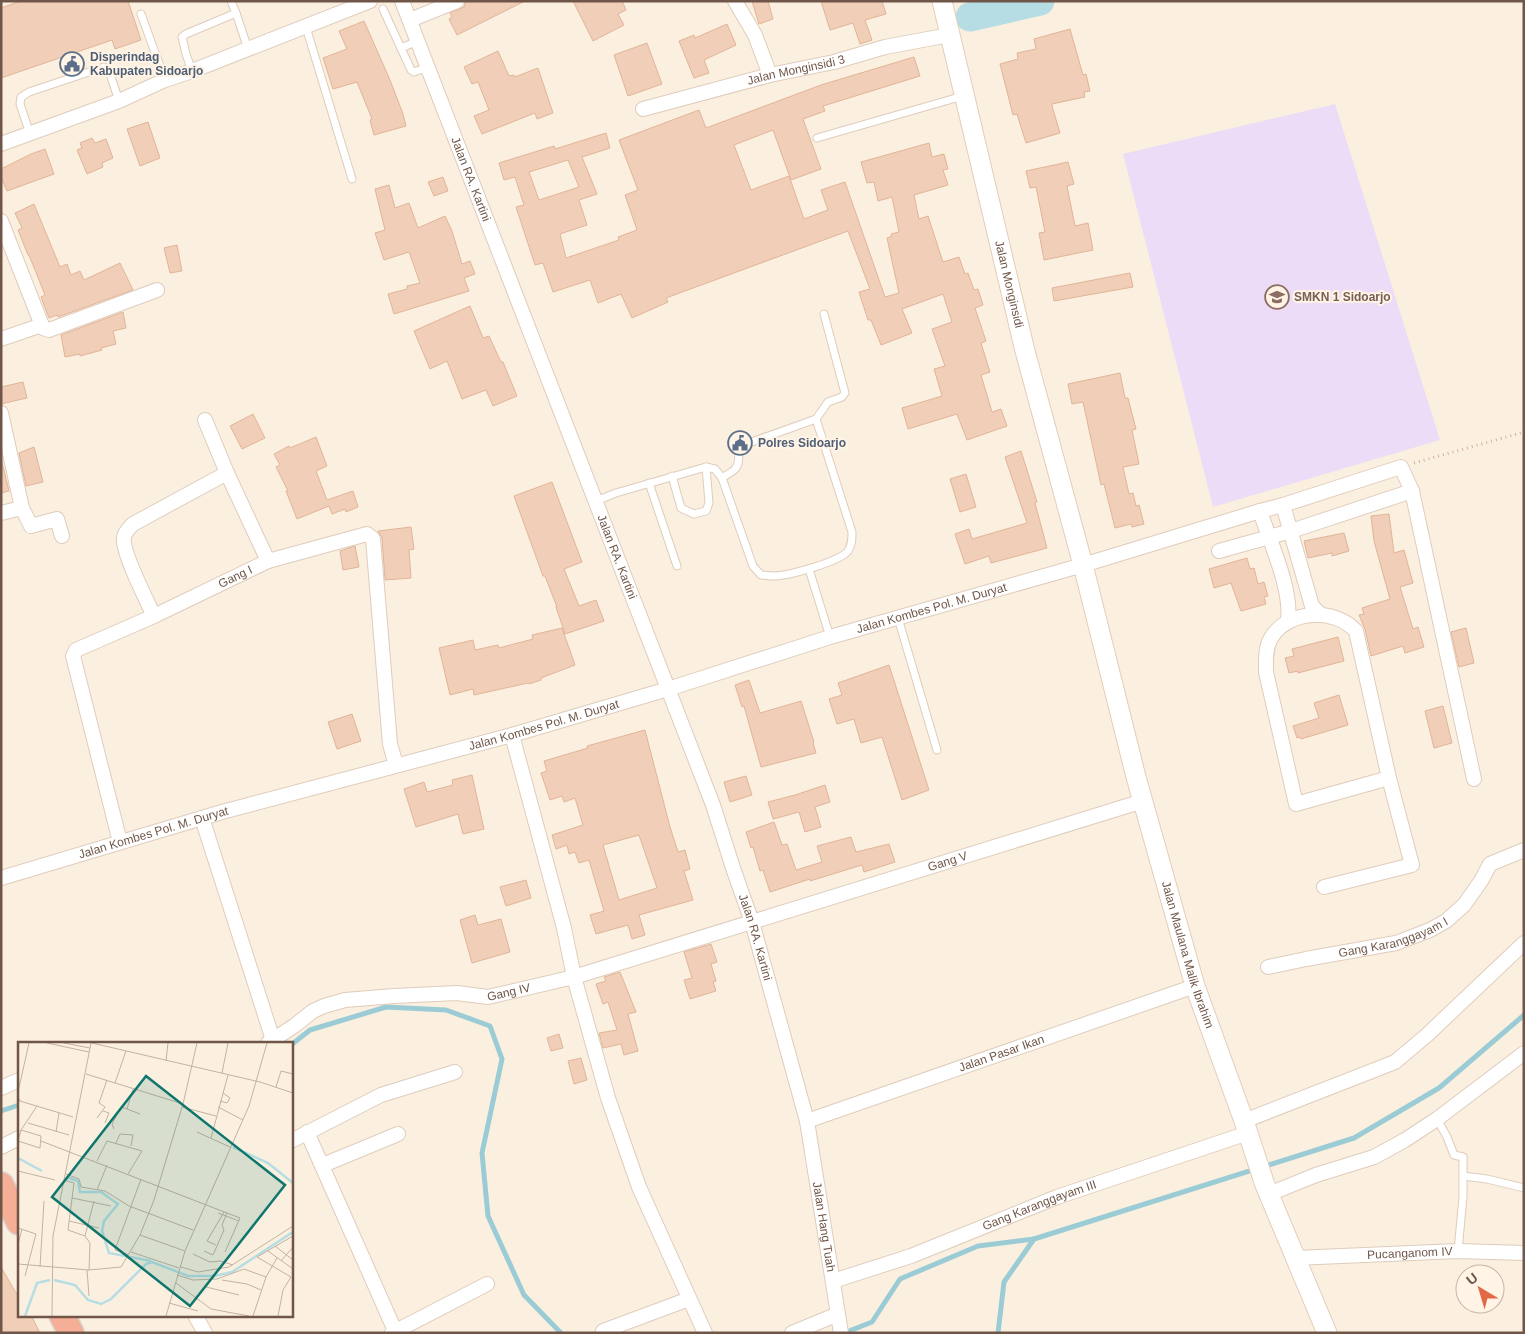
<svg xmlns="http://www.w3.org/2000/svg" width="1525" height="1334" font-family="Arial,sans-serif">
<rect width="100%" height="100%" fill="#fbf0df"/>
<!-- education -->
<path fill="#eddcf7" d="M1335 104 1440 440 1213 507 1123 154Z"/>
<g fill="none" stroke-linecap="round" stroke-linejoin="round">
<!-- stream -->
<g stroke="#9bccd5" stroke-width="5">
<path d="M291 1045 310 1030 386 1007 446 1010 490 1026 502 1059 482 1153 488 1216 524 1295 561 1333"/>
<path d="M1 1111 19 1105"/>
<path d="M844 1333 872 1322 900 1279 978 1246 1034 1239"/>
<path d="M998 1333 1004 1282 1034 1239 1354 1138 1439 1088 1524 1015"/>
</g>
<!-- river -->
<path stroke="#b5dde3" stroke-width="29" d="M970 17 1040 1"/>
</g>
<!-- building -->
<g fill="#f0ceb7" stroke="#e2b498" fill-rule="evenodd">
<path d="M21 1H128L141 40 115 49 112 40 1 78V8Z"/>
<path d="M466 1H525L457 35 449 19 452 17 450 13 464 7Z"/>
<path d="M573 1H622L626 10 618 14 624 25 593 41Z"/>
<path d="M752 1H768L773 19 759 24Z"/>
<path d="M821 1H882L886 14 865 20 872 40 860 44 853 23 830 30Z"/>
<path d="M364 21 390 80 403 114 406 126 374 135 370 120 372 119 357 82 333 89 323 58 347 49 339 31Z"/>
<path d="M727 24 736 45 704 60 709 73 694 78 679 41 694 35 695 38Z"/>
<path d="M1070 29 1083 75 1086 74 1090 91 1084 92 1085 97 1052 104V106L1060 133 1026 143 1017 114 1013 115 1000 64 1018 59 1017 53 1036 49 1034 39Z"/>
<path d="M647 43 662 84 628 96 614 55Z"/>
<path d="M498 51 509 76 514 75 515 77 538 68 553 113 537 119 535 113 482 134 474 116 489 110 478 82 472 84 464 67Z"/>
<path d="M914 57 920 76 823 106 825 111 803 119 821 169 791 180 773 130 734 145 751 190 789 176 804 219 828 210 821 190 845 182 885 297 899 293 887 238 892 236 891 234 899 232 892 197 878 201 874 182 867 183 861 162 929 143 932 157 944 154 948 169 943 170 948 185 914 195 919 219 928 216 943 262 959 257 965 274 968 273 974 290 978 289 983 305 975 308 986 341 981 343 990 372 981 375 992 412 1001 409 1007 426 967 440 957 414 908 429 902 408 942 396 934 369 945 366 932 329 952 322 943 294 902 309 912 333 881 345 871 320H868L859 292 870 289 848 231 666 298 668 302 632 318 621 294 598 303 590 280 553 292 543 263 535 265 516 207 524 205 515 177 504 180 499 163 554 146 555 149 606 133 610 148 582 157 597 194 579 200 587 225 560 234 566 258 619 240 618 237 637 230 625 195 638 190 619 140 699 110 706 128 821 85ZM568 160 579 187 539 200 529 172Z"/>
<path d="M148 122 160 158 140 166 127 129Z"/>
<path d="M92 138 95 143 106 139 113 158 102 163 103 167 87 174 77 150 82 148 80 143Z"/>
<path d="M45 149 54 174 7 191 1 177V169L31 154Z"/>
<path d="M1068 162 1074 184 1067 186 1075 226 1088 223 1093 250 1044 260 1039 233 1045 232 1036 187 1030 188 1026 171Z"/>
<path d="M443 177 448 191 434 196 428 182Z"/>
<path d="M389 185 395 208 409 203 418 228 445 216 452 231 462 264 470 261 475 274 464 278 469 291 394 314 388 294 407 289V286L420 283 409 252 384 260 375 233 385 230 375 189Z"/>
<path d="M34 204 60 267 67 264 71 275 80 271 84 280 120 263 133 290 58 317 57 315 49 318 41 297 45 295 29 255H28L18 230 22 228 15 213Z"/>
<path d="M177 245 182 271 170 273 164 248Z"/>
<path d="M1130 273 1133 287 1054 301 1052 288Z"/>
<path d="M470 306 483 338 489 336 501 362H503L517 396 493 406 486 390 462 399 447 361 430 369 414 331Z"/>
<path d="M123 312 126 328 113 331 116 344 101 348 102 350 80 356V354L65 357 61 335Z"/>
<path d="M1120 373 1125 398H1128L1136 429 1132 430 1139 464 1123 467 1129 494 1133 493 1136 506 1139 505 1144 524 1132 527 1131 524 1115 528 1104 484 1101 485 1083 402 1072 404 1068 384Z"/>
<path d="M23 382 27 398 1 404V387Z"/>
<path d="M253 414 265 438 242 449 230 426Z"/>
<path d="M316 437 327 466 316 471 327 500 353 491 358 507 346 512 345 509 332 514 329 506 297 519 286 491H288L276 467 280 465 274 454 289 446 290 448Z"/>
<path d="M34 447 43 482 26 486 19 453Z"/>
<path d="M1021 451 1037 502 1035 503 1047 548 991 563 989 556 965 564 955 534 969 529 972 539 1027 523 1005 457Z"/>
<path d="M1 458 9 491 1 493Z"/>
<path d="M966 474 976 507 960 512 950 479Z"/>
<path d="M552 482 582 562 564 569 579 606 596 600 604 621 565 634 556 607H557L545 576H543L514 496Z"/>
<path d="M1389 514 1394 553 1404 550 1413 583 1400 587 1413 629 1418 627 1424 647 1405 653 1403 646 1371 656 1365 629 1359 615 1364 614 1362 608 1390 599 1374 541 1371 516Z"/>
<path d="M411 527 414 549 409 550 411 578 385 580 382 538 378 531Z"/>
<path d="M1344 533 1349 551 1332 556V553L1308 558 1304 541Z"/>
<path d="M355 546 359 567 343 570 340 551Z"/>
<path d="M1247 558 1250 569 1254 568 1258 584 1264 582 1268 596 1264 597 1266 604 1241 611 1231 583 1214 588 1209 569Z"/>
<path d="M562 628 575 665 541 678V680L529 684 528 683 474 695 473 689 450 695 439 648 473 640 475 650 498 645 499 648 533 639 532 635Z"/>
<path d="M1466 628 1474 663 1459 667 1451 632Z"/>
<path d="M1338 637 1344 661 1298 673V671L1289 673 1285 658 1294 656 1292 649Z"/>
<path d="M889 665 929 790 902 800 882 737 861 743 854 719 837 724 829 699 842 695 838 683Z"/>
<path d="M749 680 760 713 801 701 814 742 813 743 816 753 761 767 744 706 742 707 735 685Z"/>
<path d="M1339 695 1348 725 1301 739 1300 737 1297 738 1293 726 1319 718 1314 703Z"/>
<path d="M1443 706 1452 743 1434 748 1425 711Z"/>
<path d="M352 714 361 741 337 749 328 722Z"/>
<path d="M645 730 670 827 678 852 685 850 690 869 684 871 693 900 639 915 645 935 632 939 628 925 596 934 590 915 604 911 589 860 579 863 575 852 569 854 567 845 556 849 552 835 583 825 575 798 564 802 562 796 550 800 541 773 547 771 544 761 588 748 587 746ZM639 835 657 888 619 900 603 845Z"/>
<path d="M472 775 484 829 463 834 458 814 416 827 404 789 424 782 427 792 453 785 452 780Z"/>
<path d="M746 776 752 795 730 802 724 782Z"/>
<path d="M825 785 830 802 815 807 821 827 805 832 799 812 773 819 768 802 795 795Z"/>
<path d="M774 822 782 845 787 844 796 870 822 862 817 846 851 837 856 852 889 844 895 862 864 872 862 865 810 881V879L770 892 763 870 760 871 753 847 751 848 746 832Z"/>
<path d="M526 880 531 898 506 906 500 887Z"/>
<path d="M475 915 478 925 501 919 510 952 472 963 460 920Z"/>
<path d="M711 944 717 962 711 964 716 981 713 982 716 991 690 999 684 980 692 978 684 952Z"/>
<path d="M620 972 636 1012 628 1014 638 1051 624 1055 621 1044 603 1048 599 1033 617 1030 608 1002 603 1004 596 984 606 981 604 977Z"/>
<path d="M559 1034 563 1048 551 1051 547 1038Z"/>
<path d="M581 1058 587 1080 574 1084 568 1061Z"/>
<path d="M1 1267 19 1298V1315H31L40 1333H1Z"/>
</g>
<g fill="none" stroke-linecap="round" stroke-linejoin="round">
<!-- lane casing -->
<g stroke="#dfccbc" stroke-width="9">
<g id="lane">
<path d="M383 9 411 70 414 72 428 67"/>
<path d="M236 13 248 49"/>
<path d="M141 14 165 80"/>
<path d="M306 27 352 179"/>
<path d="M401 48 418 41"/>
<path d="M192 71 186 54 182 37 186 34 236 13 231 1"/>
<path d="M30 134 20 104 21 97 29 92 104 67 109 71 119 101"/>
<path d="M817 138 963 96"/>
<path d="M672 476 681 508 694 514 706 511 709 503 706 467"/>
<path d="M722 478C726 475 733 472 736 468 743 457 732 453 749 443L816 419"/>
<path d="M649 483 677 566"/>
<path d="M596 501 616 493 706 467 715 469 722 478 753 566 761 575C765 575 769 576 773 576 788 576 839 562 848 551 852 545 852 539 852 532L816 419 828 402 842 397 845 393 824 314"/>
<path d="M809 569 830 637"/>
<path d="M898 618 937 750"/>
<path d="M1437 1119 1447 1137 1454 1155 1463 1157V1197L1458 1251"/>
<path d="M1463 1176 1487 1179 1524 1188"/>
</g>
</g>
<!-- street casing -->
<g stroke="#dfccbc" stroke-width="16">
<g id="street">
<path id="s1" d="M402 1 713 805 733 868 752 922 807 1121 841 1333"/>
<path d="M735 1 755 35 770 75"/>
<path d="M410 20 457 1"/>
<path id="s2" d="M643 109 770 75 834 62 885 47 949 35"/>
<path d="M1 144 119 101 165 80 192 71 370 1"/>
<path d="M1 221 43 328 49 330 157 290"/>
<path d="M1 339 42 325"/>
<path d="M1 413 22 508 31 526 57 519 62 536"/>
<path d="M205 420 227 473"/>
<path d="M1283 505 1312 606 1320 614"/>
<path d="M1260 511C1270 542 1292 589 1288 620"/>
<path d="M1 513 22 508"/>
<path d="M1219 551 1291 531 1412 491"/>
<path d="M154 616C147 601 121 550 124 537 125 532 129 528 133 524L227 473 268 561"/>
<path d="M512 735 564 928 574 977 608 1098 639 1187 705 1333"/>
<path d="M202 818 273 1040"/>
<path id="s3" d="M120 842 73 656 76 650 154 616 268 561 367 534 373 539 390 744 396 765"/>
<path id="s4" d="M1 878 222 812 512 735 668 689 830 637 1083 565 1260 511 1283 505 1401 467 1412 491 1474 779"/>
<path d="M1324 887 1412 865 1389 778 1356 631C1334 607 1288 610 1271 638 1265 648 1266 661 1266 672L1296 804 1389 778"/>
<path id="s5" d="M1268 967 1306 959 1396 943 1430 930 1446 921 1464 905 1481 881 1490 864 1524 850"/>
<path id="s6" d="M268 1043 294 1026 313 1011 324 1006 345 1000 394 996 457 993 488 997 574 977 1143 801"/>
<path d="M1 1088 19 1080"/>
<path id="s7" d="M807 1121 1195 986"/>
<path d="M1244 1121 1395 1062 1427 1035 1524 943"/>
<path d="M307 1132 396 1333"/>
<path d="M291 1141 381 1095 455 1072"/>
<path d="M1 1147 19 1138"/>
<path d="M323 1165 398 1134"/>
<path d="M1269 1194 1316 1175 1374 1157 1405 1140 1437 1119 1524 1053"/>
<path id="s8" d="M1295 1258 1458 1251 1524 1253"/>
<path id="s9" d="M833 1281 911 1256 1057 1197 1248 1133"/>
<path d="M195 1315 205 1333"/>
<path d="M603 1331 689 1299"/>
<path d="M392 1333 487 1284"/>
<path d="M792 1333 838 1314"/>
</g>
</g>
<!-- secondary casing -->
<g stroke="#e3cdba" stroke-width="21">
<g id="secondary">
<path id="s10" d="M942 1 1025 351 1083 565 1136 777 1195 986 1244 1121 1265 1185 1327 1333"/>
</g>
</g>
<!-- highway casing -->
<g stroke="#dad3cf" stroke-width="28">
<g id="highway">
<path d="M1 1185 19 1222"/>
<path d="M62 1315 71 1333"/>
</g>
</g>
<!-- path -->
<path stroke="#d4b19b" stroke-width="3" stroke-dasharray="1 4" stroke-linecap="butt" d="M1414 463 1524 432"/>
<!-- lane -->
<use href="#lane" stroke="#fff" stroke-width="7"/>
<!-- street -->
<use href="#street" stroke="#fff" stroke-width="14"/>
<!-- secondary -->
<use href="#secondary" stroke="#fff" stroke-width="19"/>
<!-- highway -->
<use href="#highway" stroke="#f5af97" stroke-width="25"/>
</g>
<!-- icons -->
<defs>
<g id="civic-ring" transform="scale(1.25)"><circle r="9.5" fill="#fff4e5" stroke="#5c6f8a" stroke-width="1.5"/><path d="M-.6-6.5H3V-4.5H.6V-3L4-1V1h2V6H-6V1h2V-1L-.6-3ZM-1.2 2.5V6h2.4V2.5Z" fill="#5c6f8a"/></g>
<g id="school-ring" transform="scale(1.25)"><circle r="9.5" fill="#fff4e5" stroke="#8d6e63" stroke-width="1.5"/><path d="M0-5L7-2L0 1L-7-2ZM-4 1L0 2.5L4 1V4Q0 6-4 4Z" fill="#8d6e63"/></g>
</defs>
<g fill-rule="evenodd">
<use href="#civic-ring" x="72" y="64"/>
<use href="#school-ring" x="1277" y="297"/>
<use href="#civic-ring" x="740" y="443"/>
</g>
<g text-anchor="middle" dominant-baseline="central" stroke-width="4" stroke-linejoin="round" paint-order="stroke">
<!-- service labels -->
<g font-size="12" font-weight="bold" fill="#4e5e75" stroke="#fff4e5" text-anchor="start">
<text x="90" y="57">Disperindag<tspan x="90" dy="14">Kabupaten Sidoarjo</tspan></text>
<text x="758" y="443">Polres Sidoarjo</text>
</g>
<!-- street labels -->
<g font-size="12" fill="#705648" stroke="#fff4e5">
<text stroke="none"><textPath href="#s2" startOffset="158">Jalan Monginsidi 3</textPath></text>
<text stroke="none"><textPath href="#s1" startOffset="191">Jalan RA. Kartini</textPath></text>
<text stroke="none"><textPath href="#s10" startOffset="291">Jalan Monginsidi</textPath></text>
<text stroke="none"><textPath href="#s1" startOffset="596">Jalan RA. Kartini</textPath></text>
<text stroke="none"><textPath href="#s3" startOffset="374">Gang I</textPath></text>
<text stroke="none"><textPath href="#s4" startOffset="969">Jalan Kombes Pol. M. Duryat</textPath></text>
<text stroke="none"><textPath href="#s4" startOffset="564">Jalan Kombes Pol. M. Duryat</textPath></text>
<text stroke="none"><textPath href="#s4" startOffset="159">Jalan Kombes Pol. M. Duryat</textPath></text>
<text stroke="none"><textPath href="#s6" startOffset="712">Gang V</textPath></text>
<text stroke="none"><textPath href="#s5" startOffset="129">Gang Karanggayam I</textPath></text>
<text stroke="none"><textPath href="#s1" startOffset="1001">Jalan RA. Kartini</textPath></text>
<text stroke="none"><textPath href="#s10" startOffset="985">Jalan Maulana Malik Ibrahim</textPath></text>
<text stroke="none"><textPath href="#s6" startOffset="254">Gang IV</textPath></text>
<text stroke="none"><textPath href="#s7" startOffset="206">Jalan Pasar Ikan</textPath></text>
<text stroke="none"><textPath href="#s9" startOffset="220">Gang Karanggayam III</textPath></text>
<text stroke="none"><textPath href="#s1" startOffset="1299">Jalan Hang Tuah</textPath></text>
<text stroke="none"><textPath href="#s8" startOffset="115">Pucanganom IV</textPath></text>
</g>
<!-- education labels -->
<g font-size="12" font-weight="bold" fill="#785e54" stroke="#fff4e5" text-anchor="start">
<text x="1294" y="297">SMKN 1 Sidoarjo</text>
</g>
</g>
<!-- overview -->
<g transform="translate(18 1042)">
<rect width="275" height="275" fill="#fbf0df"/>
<path fill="none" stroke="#b5dde3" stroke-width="2.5" d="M215 105 250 121 275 141M0 116 24 129M48 135 60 139 62 150H83L100 162 86 179 84 189 91 211 133 219M36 238 57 243 70 258 83 262 93 257 128 222 134 220 170 234H197L214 230 275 190M7 274 19 241 32 238"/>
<path fill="none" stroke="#c3b2a3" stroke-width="1" d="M29 1 71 10M46 1 72 6M74 1 242 40 275 51M148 19 150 1M204 31 210 1M68 32 165 62M97 41 108 9M258 45 263 29 275 32M115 47 109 67 122 72M0 50 11 1M0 55 2 59 55 75M202 59 209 61 212 56 205 51M164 65 198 74M200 65 225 78M85 69 91 71 87 81M79 76 87 65 81 61 89 38M10 81 51 93M96 87 94 82 103 65 109 67M3 88 23 94 22 106 0 99 3 88 19 64M38 90 41 71M179 90 212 105M193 96 210 33M23 99 222 176 207 210M98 101 102 92 115 93 113 104M79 119 89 99 124 109 110 132M0 129 37 138M48 132 61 137 63 145 87 149 111 164 175 188M46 138 56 141 50 188 67 194M79 148 89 123M54 156 93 164M200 171 221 179M51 179 81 186M0 186 18 192 7 234M122 193 167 209M67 194 72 201 71 228M67 194 76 159M0 202 4 187M198 203 189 199 206 170M257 204 275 218M186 209 195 213 206 188 204 183 209 171M250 209 275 227M113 210 161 226M175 212 192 220 202 219 215 223M111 213 97 208 123 137M263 219 275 205M0 222 71 228 103 225 122 193 136 158 165 62 179 1M22 225 26 159M163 225 180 230 211 225 275 184M69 228 71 254M159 233 175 238 199 237 226 227 248 235M204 238 229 242 243 248M158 241 193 267 231 274M188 245 221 253M151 261 180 269M34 274 35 194 73 1M148 274 167 209 231 64 249 1M235 274 248 235 259 216M260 274 265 248 273 235 239 215 275 194"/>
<path fill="#0f766e" fill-opacity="0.15" stroke="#0f766e" stroke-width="2.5" d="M128 34 267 143 172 264 34 155Z"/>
<rect width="275" height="275" fill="none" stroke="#705648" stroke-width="2.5"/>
</g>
<!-- border -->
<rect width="1525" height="1334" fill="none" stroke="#705648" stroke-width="5"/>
<!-- north arrow -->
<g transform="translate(1480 1289) rotate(322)"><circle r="24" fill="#fff4e5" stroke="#c6b5a6"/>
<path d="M0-4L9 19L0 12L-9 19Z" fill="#e36946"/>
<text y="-8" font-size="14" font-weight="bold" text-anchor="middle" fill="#705648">U</text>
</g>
</svg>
